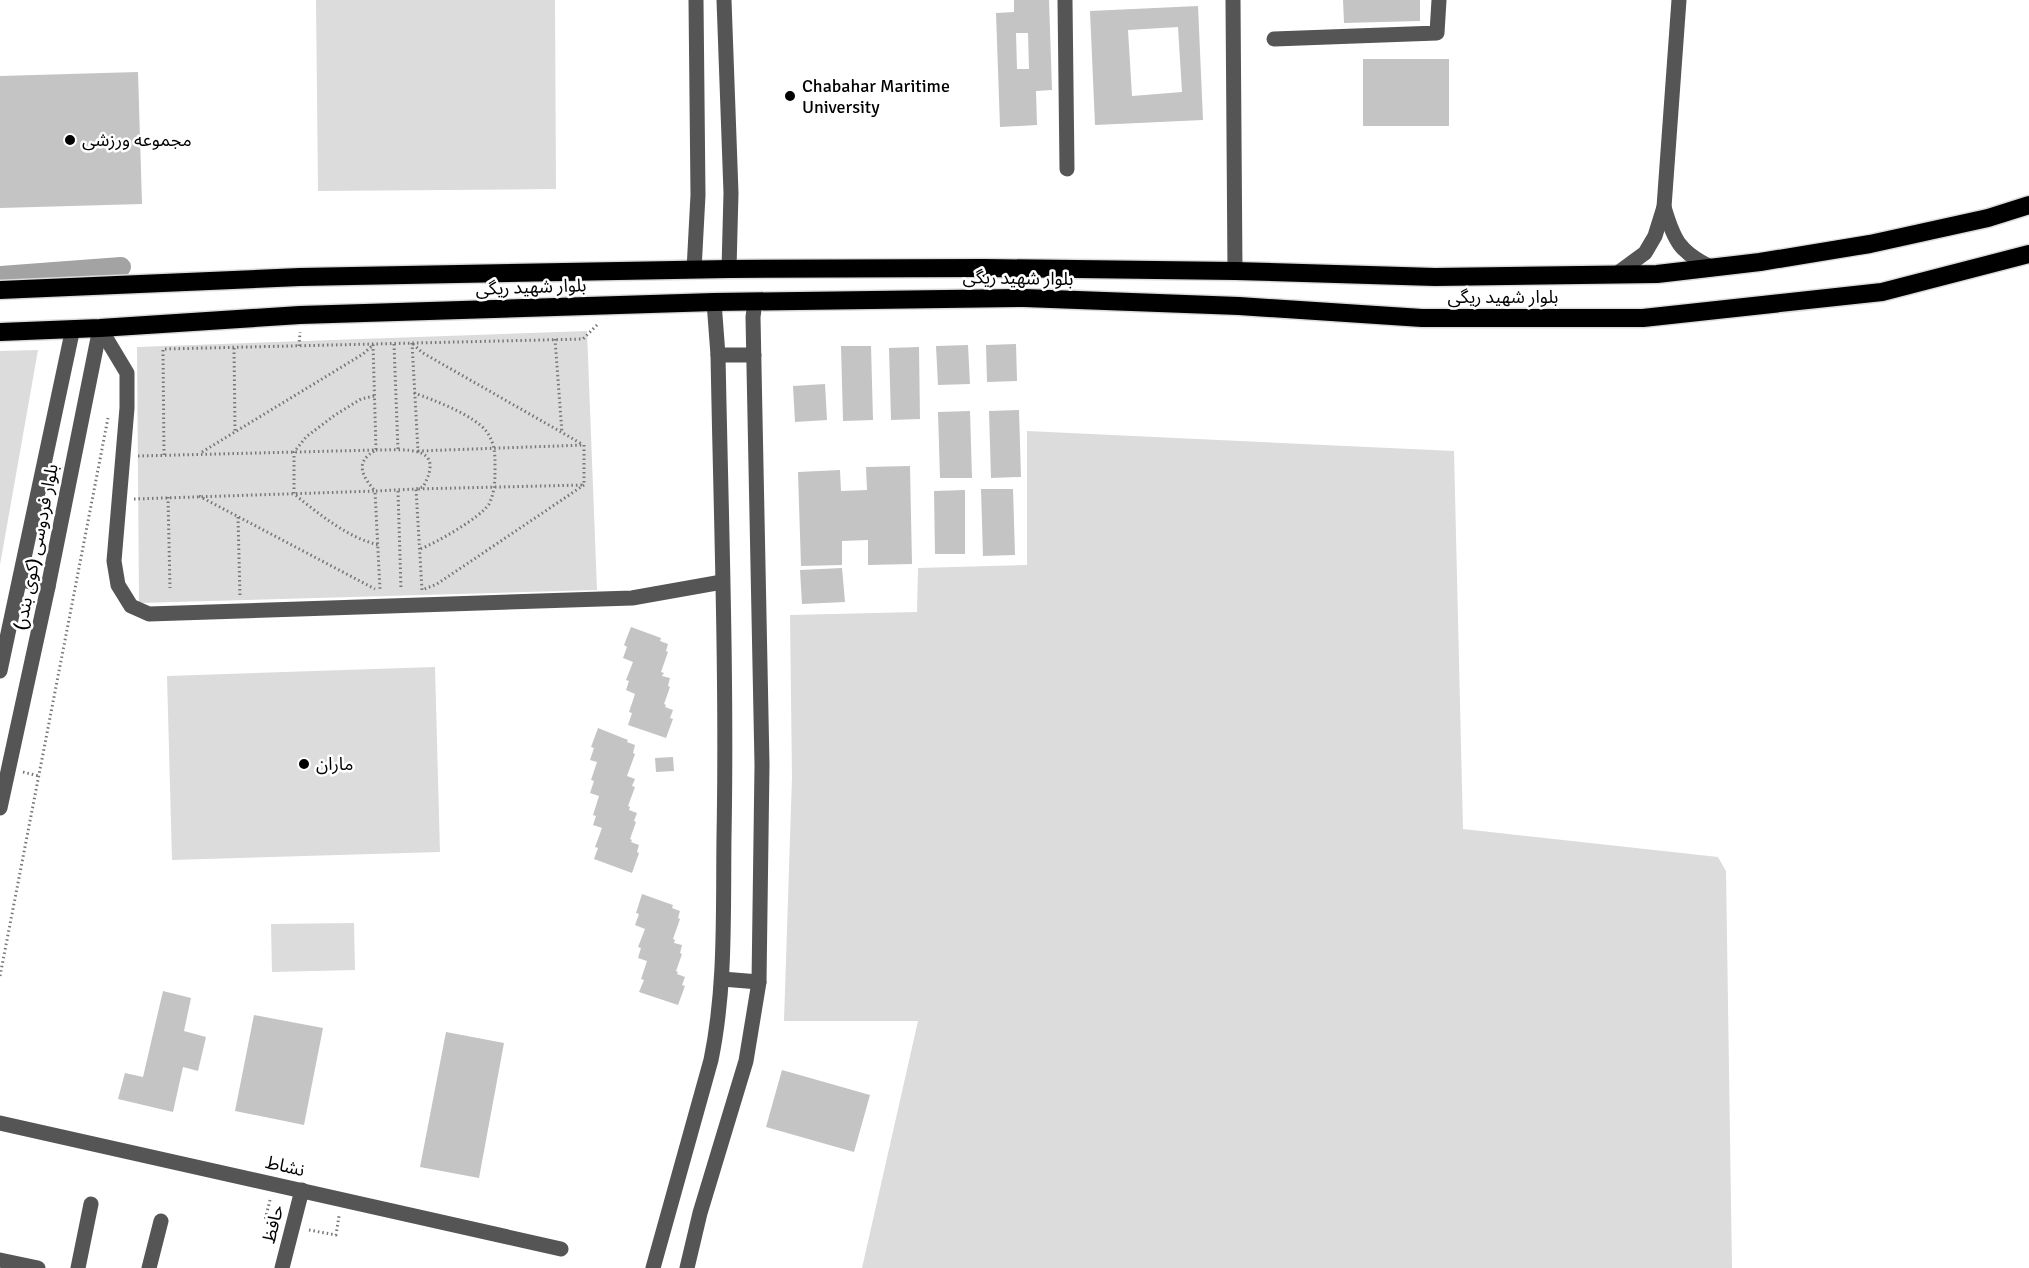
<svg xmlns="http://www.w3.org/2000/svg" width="2029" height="1268" font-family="Signika,'Noto Sans Arabic',sans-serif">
<rect width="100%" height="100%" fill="#fff"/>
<!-- green -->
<g fill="#dcdcdc">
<path d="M316 0H555L556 189 318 191Z"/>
<path d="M587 331 597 590 139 603 137 347Z"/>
<path d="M38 350 0 565V351Z"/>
<path d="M1027 431 1454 451 1463 829 1718 857 1726 871 1732 1268H862L918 1021H784L792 777 790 615 917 612 918 568 1027 565Z"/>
<path d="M435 667 440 852 172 860 167 676Z"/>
<path d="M354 923 355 970 272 972 271 924Z"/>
</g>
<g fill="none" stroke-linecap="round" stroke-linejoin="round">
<!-- canal -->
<path stroke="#a3a3a3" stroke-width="20" d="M0 276 121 267"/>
</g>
<!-- building -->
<g fill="#c4c4c4" fill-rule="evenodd">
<path d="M1014 0H1049L1052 90 1036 91 1037 125 1000 127 996 13 1014 12ZM1016 33H1028L1029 69H1017Z"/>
<path d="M1343 0H1420V21L1344 23Z"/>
<path d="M1198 6 1203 120 1095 125 1090 11ZM1178 27 1182 92 1132 96 1128 30Z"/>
<rect x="1363" y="59" width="86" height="67"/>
<path d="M138 72 142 204 0 208V76Z"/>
<path d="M1016 344 1017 381 987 382 986 345Z"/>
<path d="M968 345 970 384 938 385 936 346Z"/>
<path d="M841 346H871L873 420 843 421Z"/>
<path d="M919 347 920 419 891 420 889 348Z"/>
<path d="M825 384 827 420 795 422 793 386Z"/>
<path d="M1019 410 1021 477 991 478 989 411Z"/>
<path d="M970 411 972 478H940L938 412Z"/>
<path d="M910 466 912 564 868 565V540L842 541V565L801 566 798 472 840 470 841 491 867 490 866 467Z"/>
<path d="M981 489H1013L1015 555 983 556Z"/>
<path d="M965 490V554H935L934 491Z"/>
<path d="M842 568 845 602 802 604 800 570Z"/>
<path d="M631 627 661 638 660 641 668 644 666 651 668 652 661 672 664 673 662 676 670 678 668 686 670 687 664 704 666 705 665 707 673 710 670 718 673 719 666 738 628 725 632 713 629 712 635 694 626 690 629 681 626 680 633 662 623 658 627 647 624 645Z"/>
<path d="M598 728 628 740 627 742 635 745 633 753 635 754 627 776 635 779 632 786 635 787 628 806 630 807 629 810 637 813 634 821 636 822 630 839 632 840 631 842 639 845 637 852 639 853 632 873 594 859 598 848 595 847 602 828 593 825 596 816 593 815 599 796 590 793 594 781 591 780 597 762 590 760 594 748 591 747Z"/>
<path d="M673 757 674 771 656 772 655 758Z"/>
<path d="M642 894 673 905 672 908 680 911 678 918 680 919 673 939 675 940 674 943 682 945 680 953 682 954 676 971 678 972 677 974 685 977 682 985 685 986 678 1005 639 992 644 980 641 979 647 961 638 958 641 948 638 947 645 929 635 925 639 914 636 913Z"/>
<path d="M163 991 191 998 184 1031 206 1037 198 1071 183 1067 173 1112 118 1099 125 1073 143 1077Z"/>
<path d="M254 1015 323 1028 304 1125 235 1111Z"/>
<path d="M446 1032 504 1043 479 1178 420 1167Z"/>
<path d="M782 1070 870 1095 854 1152 766 1127Z"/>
</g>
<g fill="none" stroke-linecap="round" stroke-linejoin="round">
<!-- highway casing -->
<g stroke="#dbdbdb" stroke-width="21">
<g id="highway">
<path d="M0 290 300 277 729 269 985 268 1235 271 1435 277 1657 274 1760 262 1870 244 1988 218 2029 205"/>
<path d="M0 332 100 328 300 315 714 302 1024 298 1239 306 1422 318H1643L1882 292 2029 254"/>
</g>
</g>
<!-- path -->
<g stroke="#777" stroke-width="3" stroke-dasharray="1.5 3" stroke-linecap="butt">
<path d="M555 339 562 433"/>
<path d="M412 343 418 451 584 445"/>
<path d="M394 344 398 450"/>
<path d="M413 344 423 353 582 444"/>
<path d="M299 346 300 332"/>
<path d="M234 348 235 432"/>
<path d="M414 393C434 400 474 415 487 432 495 444 495 454 495 468 495 480 495 492 489 504 480 518 436 543 420 549"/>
<path d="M374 396 361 399 335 415 306 437 294 452V494C319 514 348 538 379 545"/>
<path d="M584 445V485"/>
<path d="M376 450C405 450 447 444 423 487L416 489 375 491C362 476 354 462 376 450Z"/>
<path d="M202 452 363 354 372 346"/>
<path d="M164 455 163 349 583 339 599 323"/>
<path d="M138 456 376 450 373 344"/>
<path d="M584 485 437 584 422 590 416 489Z"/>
<path d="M398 491 401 589"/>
<path d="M199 496 375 589"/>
<path d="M168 497 170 588"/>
<path d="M134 499 375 491 380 590"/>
<path d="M238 517 240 597"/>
<path d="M23 772 39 776"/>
<path d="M0 976 108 418"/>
<path d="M270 1200 265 1220 276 1223"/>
<path d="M309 1230 336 1235 339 1216"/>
</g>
<!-- minor -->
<g stroke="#555" stroke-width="15">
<path d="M724 0 731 193 729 269"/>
<path d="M1065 0 1067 169"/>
<path d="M1233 0 1235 271"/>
<path d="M1274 39 1437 33 1439 0"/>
<path d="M1664 207C1674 241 1680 253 1713 268"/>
<path d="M694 270 698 195 696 0"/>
<path d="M1615 275 1645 253 1655 236 1664 207 1679 0"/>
<path d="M100 328 127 373V408L114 561 118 585 131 606 149 614 632 598 722 582"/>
<path d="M718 355H754"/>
<path d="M20 579 48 587"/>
<path d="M0 671 73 328"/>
<path d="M0 808 48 587 100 328"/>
<path d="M722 979 759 982"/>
<path d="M0 1123 561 1249"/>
<path d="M0 1260 38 1268"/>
<path d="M78 1268 91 1204"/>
<path d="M149 1268 161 1221"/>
<path d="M282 1268 302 1190"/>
<path d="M653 1268 711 1060C726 987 723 912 724 837 727 677 721 516 718 355L714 302"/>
<path d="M687 1268 700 1213 746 1061 759 982 762 765 753 317 755 302"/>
</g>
<!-- highway -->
<use href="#highway" stroke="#000" stroke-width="18"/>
</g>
<!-- markers -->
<g fill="#000" stroke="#fff" stroke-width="2">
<circle cx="790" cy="96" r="6"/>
<circle cx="70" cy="140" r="6"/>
<circle cx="304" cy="764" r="6"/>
</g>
<g text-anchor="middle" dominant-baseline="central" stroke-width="5" stroke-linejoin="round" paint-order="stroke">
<!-- poi labels -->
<g font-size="18" fill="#000" stroke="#fff" text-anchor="start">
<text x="802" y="86">Chabahar Maritime<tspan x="802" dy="21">University</tspan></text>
<text x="82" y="140">مجموعه ورزشی</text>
<text x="316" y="764">ماران</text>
</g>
<!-- street labels -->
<g font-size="18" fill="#000" stroke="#fff">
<text transform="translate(1018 278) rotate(1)">بلوار شهید ریگی</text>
<text transform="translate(531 287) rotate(-2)">بلوار شهید ریگی</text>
<text x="1503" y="297">بلوار شهید ریگی</text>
<text transform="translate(36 547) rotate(-79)">بلوار فردوسی (کوی بندر)</text>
<text transform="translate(285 1166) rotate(13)">نشاط</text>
<text transform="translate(273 1224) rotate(-76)">حافظ</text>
</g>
</g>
</svg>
